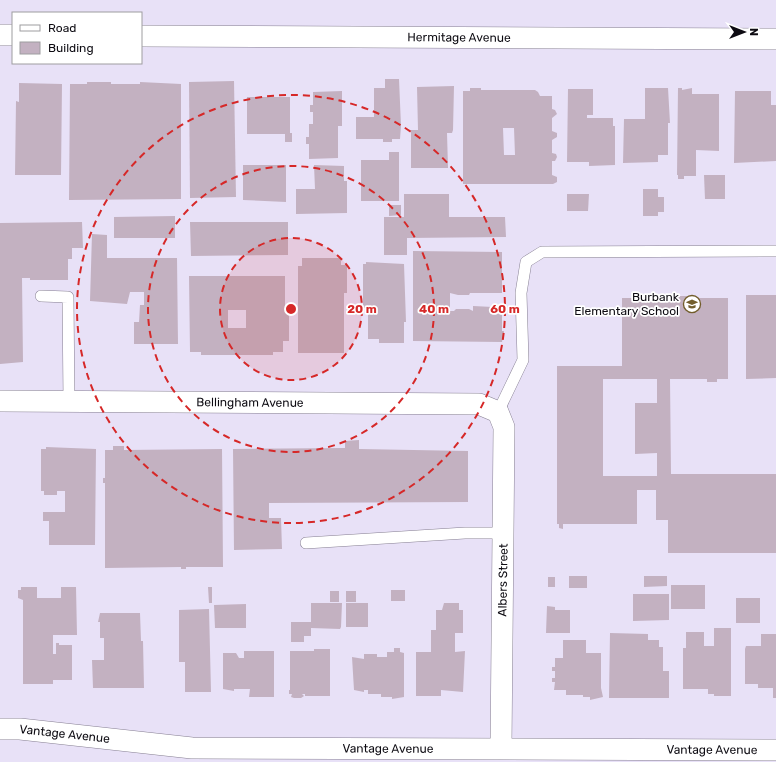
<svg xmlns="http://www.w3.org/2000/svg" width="776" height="762" font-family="Rubik,sans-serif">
<rect width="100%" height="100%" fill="#e8e1f7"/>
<!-- building -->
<g fill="#c3b1c1" fill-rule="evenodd">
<path d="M385 79H399L401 126 400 139H392V142H383V139H356V117H374V88H385Z"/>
<path d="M234 81 236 197 190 198 189 82Z"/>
<path d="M87 82H111V84H140V82L181 84V199L69 200 70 84H87Z"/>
<path d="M19 83 62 84 61 175H15L16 101 19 102Z"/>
<path d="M454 86 453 130 452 133H447L448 168H411V130H418L417 87Z"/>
<path d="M470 88H481V90H535L538 92 540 96H552V109L555 110 557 114 552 118V131L557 133V137L552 140V153L556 154 557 157 555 161H552V175L557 177V182L553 184H463V91H470ZM503 128H514L515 155H504Z"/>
<path d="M645 88H668L670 123H668V155H658V162L623 163 624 119H645Z"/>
<path d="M678 88H682V90L692 88V94H719V151L696 150V176H684V179H678V175H677Z"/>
<path d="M568 89H593V115H587V118H613V126H615V165L589 166V162H567Z"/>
<path d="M342 91V126H338V158L309 159V144H306V137H309V124H313V112H310V105H313V92Z"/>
<path d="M735 91H771V105H776V161L734 163Z"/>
<path d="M247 97H290V133H292V142H285V134H247Z"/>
<path d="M389 152H399V201H361V160H389Z"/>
<path d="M243 165H286V202L243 200Z"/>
<path d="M314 165 344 166V181H347V213L296 214V189H315Z"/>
<path d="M704 175H725V199H705Z"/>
<path d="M643 189H658V197H664V212H658V216H643Z"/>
<path d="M404 194H449V217H505L506 237 407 238V255H384V217H404Z"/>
<path d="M567 194H589L588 211H567Z"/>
<path d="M389 205H401V215L389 216Z"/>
<path d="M175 216V238H114V217Z"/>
<path d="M82 222 83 248H72V259H68V280H30V278H22L23 362 0 364V223Z"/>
<path d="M190 222H288V255L191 256Z"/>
<path d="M92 234 107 235V258H177L178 344H134V322H139L140 305H144V292H130L127 304 90 301Z"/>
<path d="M413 251 502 252V293H470L469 295H458L450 293V311H454L456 309H469L473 311V306L493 307V311H502V331H504L502 342 413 341Z"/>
<path d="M302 258H341V265H347V293H344V353H298V266H302Z"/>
<path d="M366 262 404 264 406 322H404V343H379V339H368V308H363V264H366Z"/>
<path d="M189 276H285V311H289V341H283V352H273V355H201V352H190ZM228 310H246V328H228Z"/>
<path d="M746 295H776V378L746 379Z"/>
<path d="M678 296H690V298H728V379H717V382H707V379H670L671 474H776V553H668V520H656V490H637V524H563V529L559 528V524H557V366H622V298H678ZM603 379H657V403H635V454L657 453V476H603Z"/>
<path d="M359 440V449L468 451V502L269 503V518H281L282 549 234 550 233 449 345 448V441Z"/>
<path d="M113 446H124V450L222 449 223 567H186V569H181V567L105 568V483H103V478H105V450H113Z"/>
<path d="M46 447 96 449 95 545H49V521H43V512H65V491H57V495H44V491H41V449H46Z"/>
<rect x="569" y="576" width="18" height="12"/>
<path d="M644 576H667V586L644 587Z"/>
<rect x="548" y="577" width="7" height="10"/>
<rect x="671" y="585" width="34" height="24"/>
<path d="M21 587H37V598H61V587H76L77 635H53V654H56V643H59V645H72V680H53V684H23V600L18 598V590H21Z"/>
<path d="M208 587H212V603H209Z"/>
<rect x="391" y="590" width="14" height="11"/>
<rect x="330" y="591" width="9" height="11"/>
<rect x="346" y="591" width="10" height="11"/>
<path d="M633 594H669V620L633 621Z"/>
<rect x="736" y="598" width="24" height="25"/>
<path d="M311 603H342L341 627 340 629 311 628V636H304V642H291V622H311Z"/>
<rect x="346" y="603" width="22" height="24"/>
<path d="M444 603H459V610H463V633H455V652L465 651 463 692 441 690V696H416V652H431V630H436V610H442Z"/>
<path d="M246 604V628H215L214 605Z"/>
<path d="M547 606 555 607V610H570V633H546Z"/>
<path d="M209 609 211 692H185V662H179V610Z"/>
<path d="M100 613H140L141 641H143L144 688H93L92 660H104V638H100V622H98Z"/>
<path d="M714 628H731V696H714V694H708V689H683V648H686V632H704V646H714Z"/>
<path d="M610 633 648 634V640H659V647H663V671H669V698H609Z"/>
<path d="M761 634H776V698H773V688H758V684H745V649L746 646H761Z"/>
<path d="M563 640H586V653H601V688L603 697 590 700V697H583V695H566V690H554L555 682H552V678H555V671H552V667H555V658H563Z"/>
<path d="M394 648H400V652L404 653V697L392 699V697H381V694H368V690H364V692L354 690 352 657 364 659V654H377V657H387V652H394Z"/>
<path d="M314 649H330V696H305V694H302L304 696 301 698H294L291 697 292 694H289V690H290V651H314Z"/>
<path d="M244 651H274V697H249L250 689H234V691L223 689V653H236L239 658H244Z"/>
</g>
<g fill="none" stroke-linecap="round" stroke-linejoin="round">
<!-- lane casing -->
<g stroke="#867f92" stroke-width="12">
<g id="lane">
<path d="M41 296 68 297 69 402"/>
<path d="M498 412 523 360 521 293 526 262 542 252 776 251"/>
<path d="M306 543 465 533H503"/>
</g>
</g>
<!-- street casing -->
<g stroke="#867f92" stroke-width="22">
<g id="street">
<path d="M0 35H13"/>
<path id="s1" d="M141 36 776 39"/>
<path id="s2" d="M0 401 479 404 498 412 504 427 501 748"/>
<path id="s3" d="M0 729H20L192 748 776 750"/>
</g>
</g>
<!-- lane -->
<use href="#lane" stroke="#fff" stroke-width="11"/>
<!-- street -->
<use href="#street" stroke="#fff" stroke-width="21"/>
</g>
<!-- distance rings -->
<circle cx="291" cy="309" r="71" fill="#d62828" fill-opacity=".12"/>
<g fill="none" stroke="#d62828" stroke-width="2" stroke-dasharray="7 5">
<circle cx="291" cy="309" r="71"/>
<circle cx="291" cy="309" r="143"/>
<circle cx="291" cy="309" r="214"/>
</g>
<!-- icons -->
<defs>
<g id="school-ring" transform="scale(0.9)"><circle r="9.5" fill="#fff" stroke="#725d2c" stroke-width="1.5"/><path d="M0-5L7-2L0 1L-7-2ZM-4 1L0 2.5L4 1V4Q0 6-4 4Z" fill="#725d2c"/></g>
</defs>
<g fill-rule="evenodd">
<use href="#school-ring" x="692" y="304"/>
</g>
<g text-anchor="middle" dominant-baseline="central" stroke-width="3.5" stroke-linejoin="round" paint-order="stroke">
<!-- street labels -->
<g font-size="12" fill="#0d0b12" stroke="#fff">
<text stroke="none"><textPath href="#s1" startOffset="318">Hermitage Avenue</textPath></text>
<text stroke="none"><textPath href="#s2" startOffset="250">Bellingham Avenue</textPath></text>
<text transform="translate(503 580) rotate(-89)">Albers Street</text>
<text stroke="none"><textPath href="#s3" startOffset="65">Vantage Avenue</textPath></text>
<text stroke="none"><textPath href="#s3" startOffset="389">Vantage Avenue</textPath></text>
<text stroke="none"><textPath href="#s3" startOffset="713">Vantage Avenue</textPath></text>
</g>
<!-- poi labels -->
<g font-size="12" fill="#0d0b12" stroke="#fff" text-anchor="end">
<text x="679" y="297">Burbank<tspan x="679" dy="14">Elementary School</tspan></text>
</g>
</g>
<circle cx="291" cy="309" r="6" fill="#d62828" stroke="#fff" stroke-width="2"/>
<g font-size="12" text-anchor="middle" font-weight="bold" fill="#d62828" stroke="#fff" stroke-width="3.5" stroke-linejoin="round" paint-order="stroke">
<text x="362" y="313">20 m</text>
<text x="434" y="313">40 m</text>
<text x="505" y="313">60 m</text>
</g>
<!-- legend -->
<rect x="12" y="12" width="130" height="52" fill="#ffffff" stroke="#9e9da0"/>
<rect x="20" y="25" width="20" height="6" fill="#ffffff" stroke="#9e9da0"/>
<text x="48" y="32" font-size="12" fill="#0d0b12">Road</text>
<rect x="20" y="42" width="20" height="12" fill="#c3b1c1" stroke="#9e9da0"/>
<text x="48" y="52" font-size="12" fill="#0d0b12">Building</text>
<!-- north arrow -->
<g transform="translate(744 32) rotate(90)" stroke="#ffffff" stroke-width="3" paint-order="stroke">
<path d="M0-3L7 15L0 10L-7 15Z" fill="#0d0b12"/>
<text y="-6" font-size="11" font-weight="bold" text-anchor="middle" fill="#0d0b12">N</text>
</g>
</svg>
